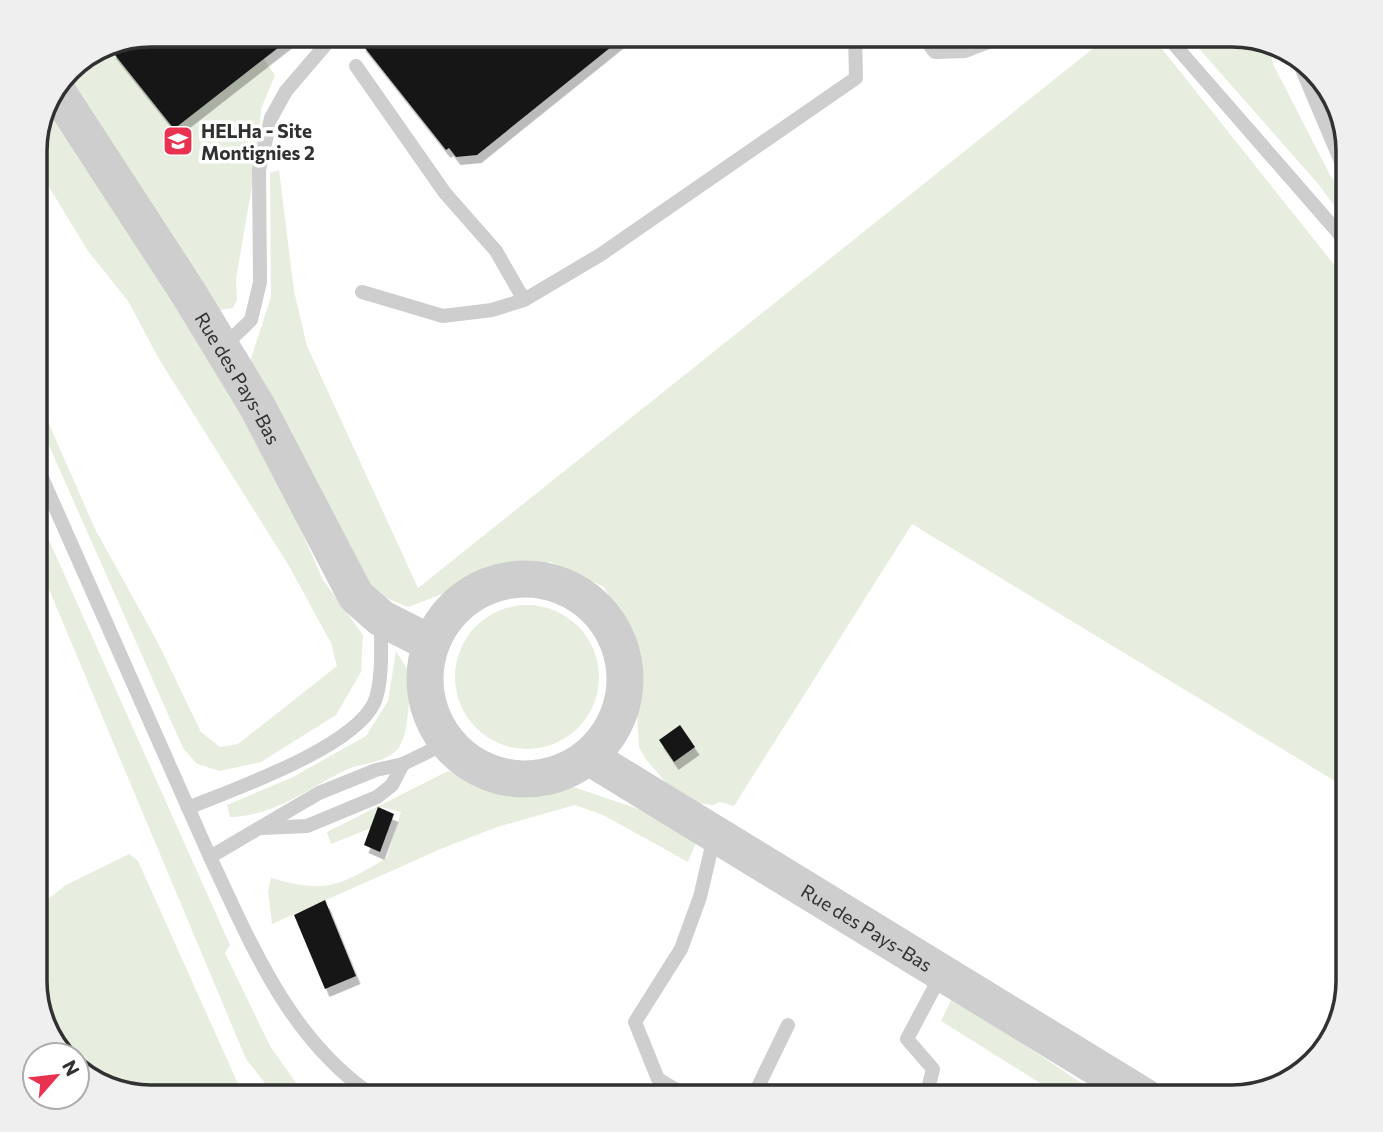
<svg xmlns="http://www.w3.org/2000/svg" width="1383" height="1132" font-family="Commissioner,sans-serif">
<defs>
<filter id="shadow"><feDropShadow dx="4.5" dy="8" stdDeviation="0" flood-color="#0004"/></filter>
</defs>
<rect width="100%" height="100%" fill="#fff"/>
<!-- green -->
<g fill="#e8eedf">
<path d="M1110 35H1151L1348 282V315L1343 323 1348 327V789L912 524 734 806 720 802 713 805 689 802 666 783 645 758 639 747 637 714 641 676 636 645 604 587 550 562 477 574 450 591 408 607 370 591 250 362 271 297 270 173 279 170 294 291 307 346 418 588Z"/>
<path d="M1187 35H1232L1271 49 1273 64 1330 175 1348 202V224L1319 185Z"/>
<path d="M111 50 174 129 264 59 275 75 261 109 258 151 236 279 237 300 233 308 214 311 66 81 74 64Z"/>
<path d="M52 110 260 438 323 580 363 635 361 672 336 715 261 762 220 771 197 764 183 748 35 414V392L95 529 157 641 201 732 220 747 238 744 337 666 331 643 289 566 159 359 128 301 88 251 35 164V143Z"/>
<path d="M35 509 230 945 225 953 270 1046 306 1097H276L246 1059 35 556Z"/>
<circle cx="527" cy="677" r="72"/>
<path d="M396 651C400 658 407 667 409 675 411 689 408 732 401 744 391 764 361 762 344 771 305 790 275 816 230 817L227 805 293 777 366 736 388 701Z"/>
<path d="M448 771 522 797 571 786 644 811 696 843 688 862 603 815 575 805 497 827 443 848 272 924 268 891 271 878C328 894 338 886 387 858L401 812 381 807 371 828 331 844 327 832Z"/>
<path d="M129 854 138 861 244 1097H151L77 1069V1055H64C28 1007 35 966 35 909L66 885Z"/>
<path d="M953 996 1102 1097H1062L941 1021Z"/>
</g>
<!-- building -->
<g fill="#181818" filter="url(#shadow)">
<path d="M151 35H290L292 37 174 129 111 50Z"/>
<path d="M371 35H626L477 155 456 157 449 148 446 150 361 43Z"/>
<path d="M680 725 695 747 674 762 659 740Z"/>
<path d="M378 807 394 814 380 852 364 845Z"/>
<path d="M325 900 356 976 325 989 294 915Z"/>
</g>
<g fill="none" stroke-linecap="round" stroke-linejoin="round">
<!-- service -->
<g stroke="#cecece" stroke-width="14">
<path d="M922 35 935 52 965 51 1007 35"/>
<path d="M1166 35 1348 244"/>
<path d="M1298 60 1348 178"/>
<path d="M356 66 445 193 496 251 524 300 600 255 856 78 855 35"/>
<path d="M362 292 443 316 492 310 524 300"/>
<path d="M223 347 251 320 260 282 259 170 271 118 286 91 328 42 322 35"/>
<path d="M35 462 210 857 319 793 376 770 403 764 446 743"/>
<path d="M188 808C234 789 353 748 374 703 383 685 381 643 381 622"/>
<path d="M263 828 307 826 377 797 392 785 403 764"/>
<path d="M210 857C252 946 290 1041 375 1097"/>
<path d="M688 1097 658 1079 635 1022 681 949 700 897 714 837"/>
<path d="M753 1097 788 1025"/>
<path d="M926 1097 933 1069 907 1039 941 975"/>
</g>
<!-- tertiary -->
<g stroke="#cecece" stroke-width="37">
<path id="s1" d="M59 94 189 294 257 406 356 596 381 618 430 643"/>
<circle cx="525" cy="679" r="100"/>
<path id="s2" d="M589 757 1145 1097"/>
</g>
</g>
<!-- icons -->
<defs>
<g id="university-square" transform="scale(1.575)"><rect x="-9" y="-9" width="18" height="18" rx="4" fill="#e93250" stroke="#fff"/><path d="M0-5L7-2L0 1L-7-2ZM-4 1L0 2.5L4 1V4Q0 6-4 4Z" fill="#fff"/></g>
</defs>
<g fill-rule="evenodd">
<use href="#university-square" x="178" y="141"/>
</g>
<g text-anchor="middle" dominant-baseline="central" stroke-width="7" stroke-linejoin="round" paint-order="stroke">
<!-- poi labels -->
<g font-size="19" font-weight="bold" fill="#313131" stroke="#fff" text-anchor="start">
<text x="201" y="130">HELHa - Site<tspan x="201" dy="22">Montignies 2</tspan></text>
</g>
<!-- street labels -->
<g font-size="19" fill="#313131" stroke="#fff">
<text stroke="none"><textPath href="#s1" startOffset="336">Rue des Pays-Bas</textPath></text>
<text stroke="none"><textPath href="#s2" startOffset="326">Rue des Pays-Bas</textPath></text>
</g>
</g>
<!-- crop -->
<path d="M0 0H1383V1132H0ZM151 47H1232A104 104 0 0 1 1336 151V981A104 104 0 0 1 1232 1085H151A104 104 0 0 1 47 981V151A104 104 0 0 1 151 47Z" fill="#efefef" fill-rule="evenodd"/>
<path fill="none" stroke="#313131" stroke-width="3.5" d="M151 47H1232A104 104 0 0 1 1336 151V981A104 104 0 0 1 1232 1085H151A104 104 0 0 1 47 981V151A104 104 0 0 1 151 47Z"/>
<!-- north arrow -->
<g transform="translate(56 1076) rotate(62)"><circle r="33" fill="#ffffff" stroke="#adadad" stroke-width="2"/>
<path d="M0-5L12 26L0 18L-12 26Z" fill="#e93250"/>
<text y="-10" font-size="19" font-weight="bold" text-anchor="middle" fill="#313131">N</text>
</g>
</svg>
